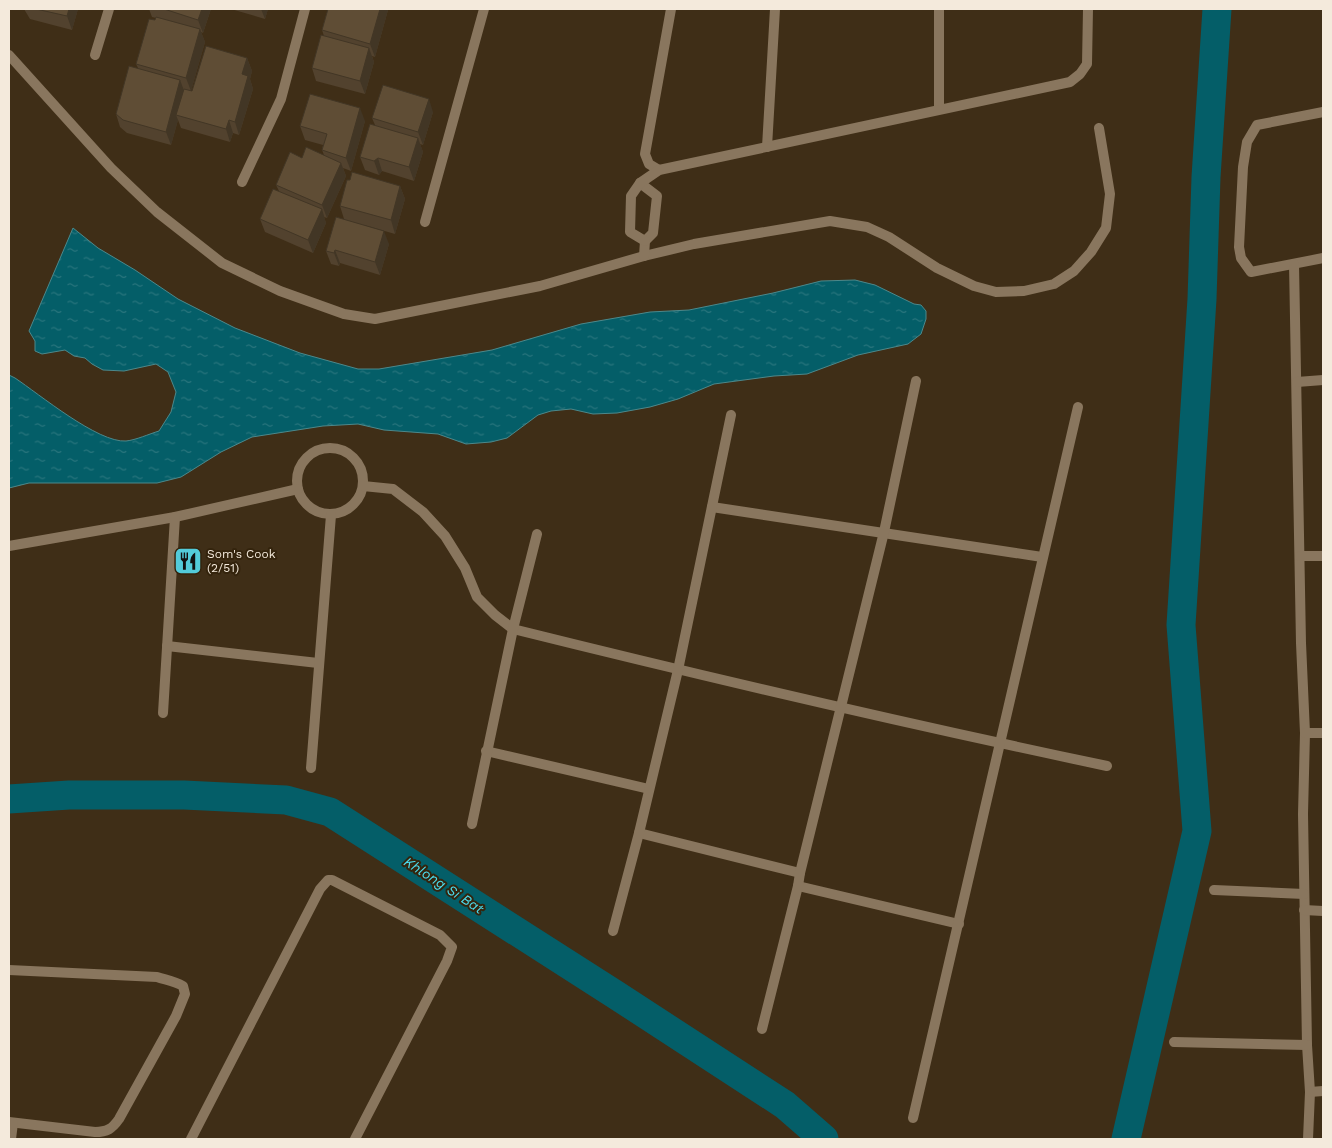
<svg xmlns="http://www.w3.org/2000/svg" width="1332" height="1148" font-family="'Work Sans',sans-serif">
<defs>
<pattern id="water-ripples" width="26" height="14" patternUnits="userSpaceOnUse" patternTransform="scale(1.25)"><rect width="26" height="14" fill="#045e68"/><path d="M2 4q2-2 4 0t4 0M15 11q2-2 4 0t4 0" fill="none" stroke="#29757d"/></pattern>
</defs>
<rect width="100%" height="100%" fill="#3f2e17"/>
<!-- water -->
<path fill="url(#water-ripples)" stroke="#4c888b" d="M73 228 98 248 135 270 178 299 235 328 300 353 358 369H379L492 350 581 324 650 312 689 310 773 293 821 281 855 280 875 285 914 304 921 305 926 311V319L921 334 908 344 858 355 807 374 774 376 714 384 678 399 650 407 617 413 593 414 571 409 551 411 538 415 507 438 491 442 466 444 438 434 384 430 358 424 323 426 252 437 221 452 181 477 157 483H29L9 488V375L15 378C39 394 98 443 126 441 136 440 149 434 159 431L171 412 176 392 168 372 156 364 124 371 103 370 92 364 85 358 74 356 65 350 42 354 35 351V341L29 331Z"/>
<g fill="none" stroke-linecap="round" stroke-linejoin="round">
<!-- canal -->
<g stroke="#045e68" stroke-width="29">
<path d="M9 799 69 795H184L286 800 330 812 616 995 785 1105 824 1139"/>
<path d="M1126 1139 1197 831 1181 625 1202 299 1206 177 1217 9"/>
</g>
<!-- lane -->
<g stroke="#89765e" stroke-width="10">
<path d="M9 970 157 977C166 980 174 981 183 986L185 994 176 1016 119 1119C112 1129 107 1132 95 1132L9 1122"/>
<path d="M11 1139 13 1123"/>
<path d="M191 1139 320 889 328 880H332L440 935 452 947 447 961 355 1139"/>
</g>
<!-- street -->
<g stroke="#89765e" stroke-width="10">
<path d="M939 9V109"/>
<path d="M9 55 111 168 157 212 222 263 280 291 344 314 375 319 540 286 644 256 694 244 830 221 867 227 889 237 937 268 974 286 996 292 1024 291 1054 284 1074 271 1091 252 1106 228 1110 194 1099 128"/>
<path d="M95 55 109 9"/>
<path d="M1323 112 1257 125 1247 142 1243 167 1239 247 1241 258 1251 272 1323 258"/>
<path d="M767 147 775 9"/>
<path d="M659 170 649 164 645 154 671 9"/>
<path d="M242 182 281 99 305 9"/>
<path d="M640 183 657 196 653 233 645 241 644 256"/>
<path d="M425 222 484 9"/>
<path d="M645 241 630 232 631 196 640 183 659 170 1070 82 1080 74 1087 64 1088 9"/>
<path d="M1294 264 1301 643 1305 733 1303 814 1307 1045 1310 1092 1308 1139"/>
<path d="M1297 382 1323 380"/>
<circle cx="330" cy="481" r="33"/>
<path d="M363 486 393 489 423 512 445 536 465 568 477 597 495 615 513 629C710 678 908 724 1107 766"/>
<path d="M712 507 1042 557"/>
<path d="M9 546 175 517 298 489"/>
<path d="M1300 556H1323"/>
<path d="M167 646 318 663"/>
<path d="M163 713 175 517"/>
<path d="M1305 733H1323"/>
<path d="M486 751 649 789"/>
<path d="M311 768 331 515"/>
<path d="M472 824 513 629 537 534"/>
<path d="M639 833 800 873"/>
<path d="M798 886 959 924"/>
<path d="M1214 890 1304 894"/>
<path d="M1304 910 1323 911"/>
<path d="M613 931 639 833 678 670 731 415"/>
<path d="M762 1029 798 886 800 873 884 532 916 381"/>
<path d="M1174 1042 1307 1045"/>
<path d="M1310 1092 1323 1091"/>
<path d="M913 1118C970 881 1022 643 1078 407"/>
</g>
</g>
<!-- wall -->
<g fill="#52422e">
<path d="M24 9H78L72 30 30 19Z"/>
<path d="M149 9H211L203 33 201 32 205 42 191 91H192L247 58 252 71 250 79 253 89 239 135 233 133 230 142 181 128 178 120 171 145 127 133 120 127 116 114 138 68 136 64 155 20 156 18 152 17Z"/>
<path d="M231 9H268L265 19Z"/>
<path d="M328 9H388V10L375 57 372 56 374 62 365 94 316 81 312 68 324 36 322 30Z"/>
<path d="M433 112 423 145 420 144 423 152 414 181 382 171 379 175 365 170 360 157 375 125 372 118Z"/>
<path d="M365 121 351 171 343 168 346 176 327 218 324 217 326 223 313 253 265 232 260 219 279 191 276 185 302 158 324 155 322 150 323 145 305 140 300 126Z"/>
<path d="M400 186 405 199 395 234 364 225 389 244 380 275 340 263 339 266 331 264 326 251 344 219 340 206Z"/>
</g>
<!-- shaded-wall -->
<g fill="#423625">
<path d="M69 9H78L72 30 67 16Z"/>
<path d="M202 9H211L203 33 198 20Z"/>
<path d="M261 9H268L265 19Z"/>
<path d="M380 9H388V10L375 57 370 44Z"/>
<path d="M200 29 205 42 191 91 186 78Z"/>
<path d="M369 48 374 62 365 94 360 81Z"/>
<path d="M247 58 252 71 250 79 253 89 239 135 235 122 242 74Z"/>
<path d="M180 80 185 93 176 115 178 120 171 145 166 132Z"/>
<path d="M429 99 433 112 423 145 418 132Z"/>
<path d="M360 108 365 121 351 171 346 158Z"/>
<path d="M229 120 233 133 230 142 226 129Z"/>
<path d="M418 138 423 152 414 181 409 167Z"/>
<path d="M378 158 382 171 379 175 374 161Z"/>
<path d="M341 163 346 176 327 218 322 205Z"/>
<path d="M400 186 405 199 395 234 391 220Z"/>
<path d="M322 209 326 223 313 253 308 240Z"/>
<path d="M384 231 389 244 380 275 375 262Z"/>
<path d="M335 250 340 263 339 266 334 253Z"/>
</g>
<!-- building -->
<g fill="#5f4d35" stroke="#423625">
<path d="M36 9H69L67 16Z"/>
<path d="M164 9H202L198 20Z"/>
<path d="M328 9H380L370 44 322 30Z"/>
<path d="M156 17 200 29 186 78 136 64 149 19 155 20Z"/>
<path d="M321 35 369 48 360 81 312 68Z"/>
<path d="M206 46 247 58 242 74 248 76 235 122 229 120 226 129 176 115 184 89 192 91Z"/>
<path d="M129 66 180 80 166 132 123 120 116 114Z"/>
<path d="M383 85 429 99 418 132 372 118Z"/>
<path d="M310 94 360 108 346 158 322 150 327 134 300 126Z"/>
<path d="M370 124 418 138 409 167 378 158 374 161 360 157Z"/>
<path d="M306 147 341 163 322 205 276 185 290 152 302 158Z"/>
<path d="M352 172 400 186 391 220 340 206 347 180H350Z"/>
<path d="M273 189 322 209 308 240 260 219Z"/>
<path d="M336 217 384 231 375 262 335 250 334 253 326 251Z"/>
</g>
<!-- icons -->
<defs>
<g id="restaurant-square" transform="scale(1.4375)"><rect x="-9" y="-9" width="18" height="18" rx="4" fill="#53cbda" stroke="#34240d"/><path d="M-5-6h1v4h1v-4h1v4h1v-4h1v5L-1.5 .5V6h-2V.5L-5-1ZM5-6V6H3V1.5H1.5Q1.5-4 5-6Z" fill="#111"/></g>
</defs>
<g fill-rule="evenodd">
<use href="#restaurant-square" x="188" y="561"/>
</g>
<g text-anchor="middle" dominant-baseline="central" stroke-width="4" stroke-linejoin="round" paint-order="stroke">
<!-- poi labels -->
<g font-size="12" fill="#f4eadc" stroke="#34240d" text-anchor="start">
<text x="207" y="554">Som's Cook<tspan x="207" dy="14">(2/51)</tspan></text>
</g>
<!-- water labels -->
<g font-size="14" font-style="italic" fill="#4cddef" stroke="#34240d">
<text transform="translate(444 885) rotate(33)">Khlong Si Bat</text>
</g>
</g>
<!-- border -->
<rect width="1332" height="1148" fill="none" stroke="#f4eadc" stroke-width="20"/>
</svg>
